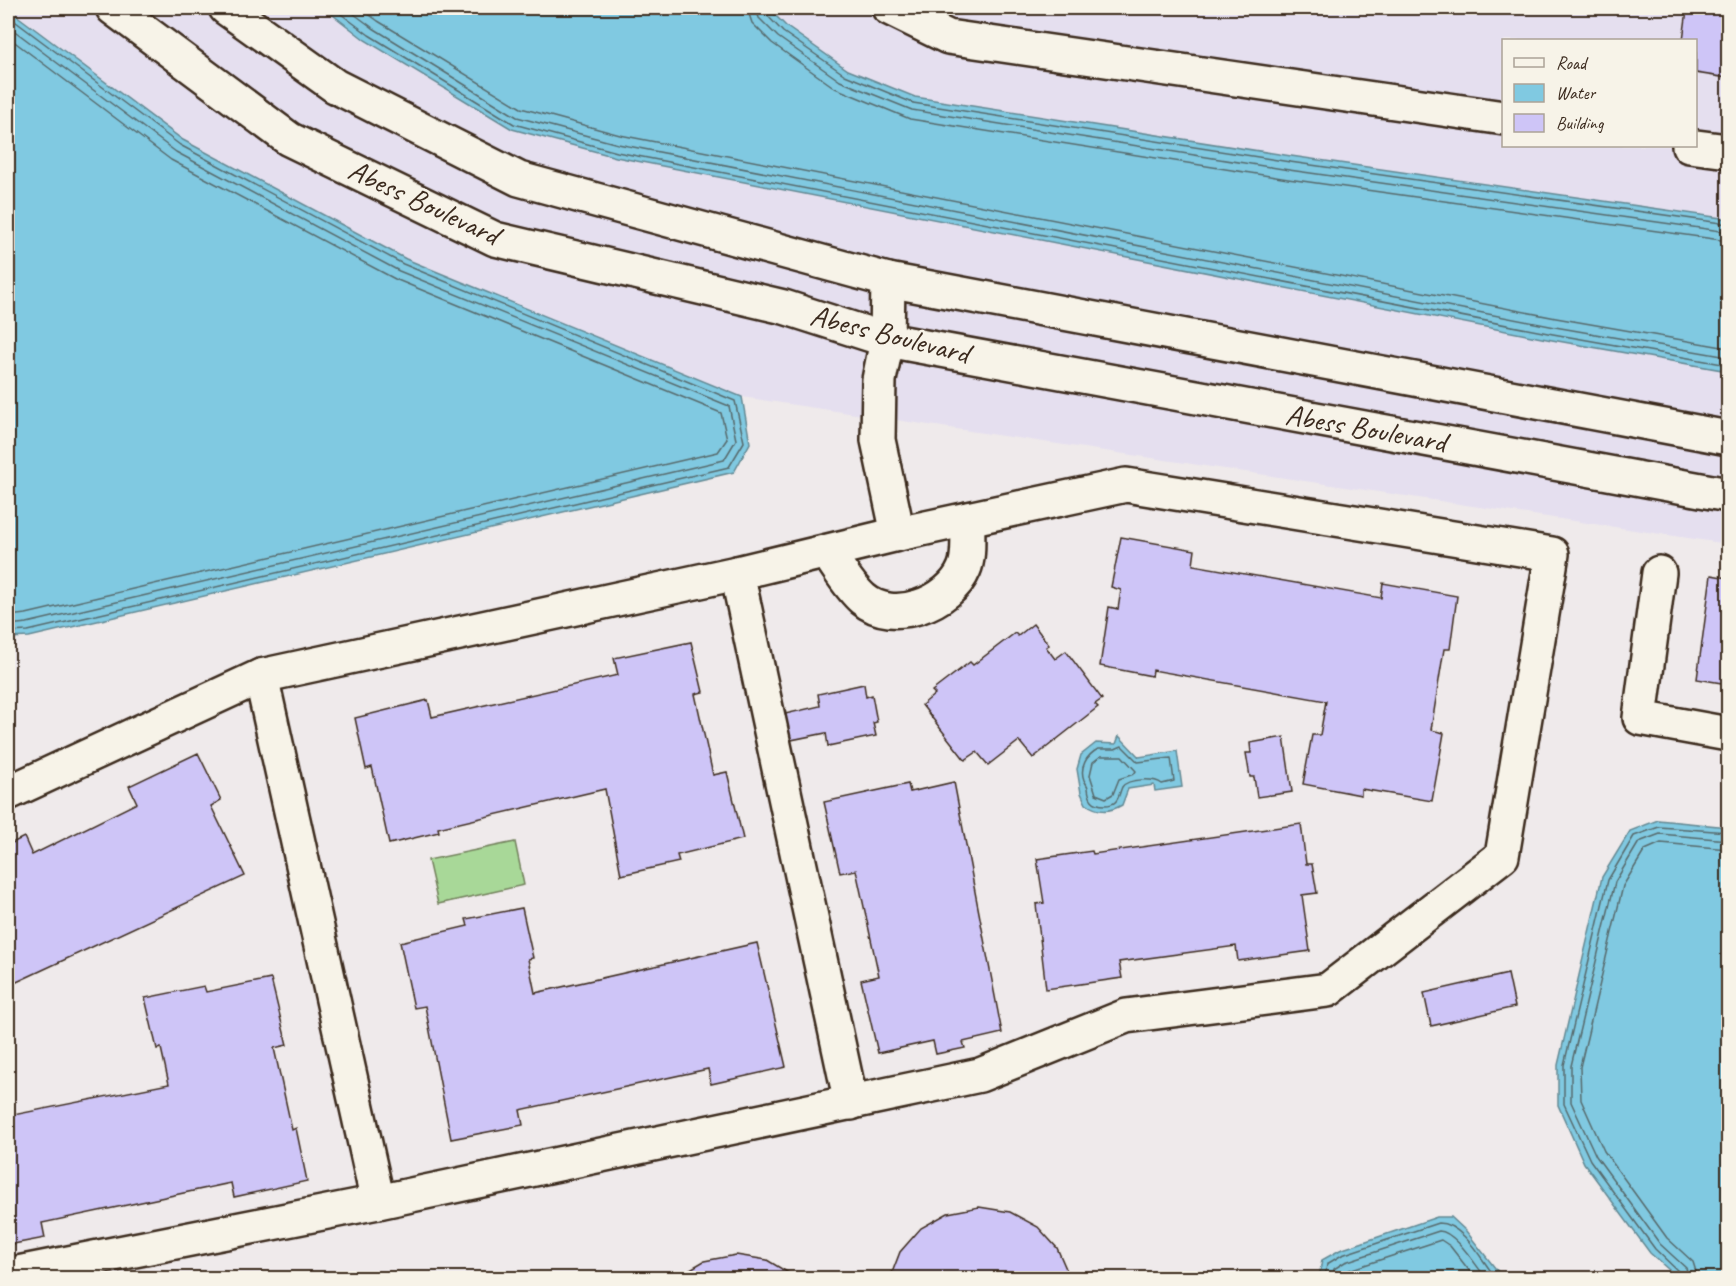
<svg xmlns="http://www.w3.org/2000/svg" width="1736" height="1286" font-family="Caveat,sans-serif">
<rect width="100%" height="100%" fill="#efeaeb"/>
<filter id="ink" filterUnits="userSpaceOnUse"><feTurbulence type="fractalNoise" baseFrequency=".0167" numOctaves="2"/><feDisplacementMap in="SourceGraphic" scale="12" xChannelSelector="R" yChannelSelector="G"/><feConvolveMatrix kernelMatrix="1 2 1 2 8 2 1 2 1" color-interpolation-filters="sRGB"/></filter>
<g filter="url(#ink)">
<!-- built -->
<path fill="#e5dfef" fill-rule="evenodd" d="M8 8H1728V544L742 397 406 259 183 140ZM1504 40H1696V146H1504Z"/>
<!-- green -->
<path fill="#a8d898" stroke="#72815b" stroke-width="1.5" d="M515 842 524 885 438 904 428 860Z"/>
<!-- water -->
<g fill="#80c9e1" stroke="#648993" stroke-width="1.5">
<path d="M324 8H768L787 27 848 70 915 97 1291 156 1728 219V371L1552 340 616 157 512 129 365 40Z"/>
<path d="M8 9 183 140 406 259 742 397 750 443 734 472 29 637 8 638Z"/>
<path d="M1119 736 1139 757 1177 751 1182 787 1155 791 1154 785 1128 789 1122 805C1110 812 1099 813 1086 804L1081 793 1077 769 1081 755 1096 743 1116 744Z"/>
<path d="M1658 820 1728 827V1278H1678L1650 1253 1584 1163 1558 1105V1065L1602 877 1630 831Z"/>
<path d="M1437 1217H1451L1466 1231 1503 1278H1319L1322 1260 1340 1250Z"/>
</g>
<g fill="none" stroke-linecap="round" stroke-linejoin="round">
<!-- shore -->
<g stroke="#576a6c" stroke-width="1.5">
<path d="M333 8 369 35 514 124 617 152 1553 334 1728 365"/>
<path d="M346 8 373 28 517 117 618 144 1555 327 1728 357"/>
<path d="M360 8 378 21 521 108 620 135 1556 318 1728 348"/>
<path d="M747 8 752 23 772 43 835 88 910 119 1288 179 1728 241"/>
<path d="M756 8 759 18 778 37 840 81 912 110 1289 170 1728 232"/>
<path d="M764 8 765 13 783 32 845 75 913 103 1290 162 1728 224"/>
<path d="M8 16 180 145 403 264 735 401 744 442 729 467 28 631 8 632"/>
<path d="M8 26 176 152 399 271 729 406 736 440 724 460 27 623 8 625"/>
<path d="M8 37 171 160 395 279 721 413 727 439 718 452 26 614 8 616"/>
<path d="M1122 746 1138 762 1171 758 1174 781 1162 784C1155 778 1128 778 1122 787 1118 796 1119 805 1105 805 1092 805 1089 798 1088 788 1088 786 1085 782 1084 780 1079 767 1087 755 1098 749H1115Z"/>
<path d="M1101 756H1122L1136 771 1134 774 1119 779 1113 794 1106 798 1096 794 1090 775 1093 762Z"/>
<path d="M1325 1278 1327 1264 1342 1255 1438 1223C1463 1223 1482 1261 1496 1278"/>
<path d="M1333 1278 1334 1269 1345 1262 1439 1231C1455 1231 1476 1266 1486 1278"/>
<path d="M1342 1278 1343 1274 1349 1270 1441 1240 1450 1246 1475 1278"/>
<path d="M1681 1278 1679 1272 1655 1249 1590 1160 1564 1104V1065L1608 880 1634 836 1659 827 1728 832"/>
<path d="M1689 1278 1686 1268 1660 1244 1596 1156 1571 1102V1066L1615 882 1639 842 1660 834 1728 840"/>
<path d="M1698 1278 1693 1262 1667 1238 1604 1151 1581 1100 1580 1067 1623 886 1645 850 1661 843 1728 849"/>
</g>
</g>
<!-- building -->
<g fill="#cec5f7" stroke="#3b2a1e" stroke-width="1.5">
<path d="M1673 8H1728V78L1696 73V40H1683L1687 10Z"/>
<path d="M1121 537 1195 550 1193 565 1381 598 1383 583 1457 596 1450 649H1444L1431 730 1444 733 1432 801 1361 789V795L1303 784 1312 735H1320L1326 701 1153 670 1152 676 1100 666 1109 607 1118 609 1121 590 1111 587Z"/>
<path d="M1711 575 1728 578V684L1697 679Z"/>
<path d="M1033 624 1049 645 1046 647 1055 659 1066 651 1102 699 1095 704 1098 707 1033 758 1019 741 988 765 977 752 965 760 922 705 935 694 932 691 970 662 973 665 1015 633 1018 636Z"/>
<path d="M691 642 703 692 695 694 713 775 727 772 743 839 677 855 679 862 621 875 605 789 438 828 439 832 389 844 372 767 366 769 355 718 428 700 432 717 618 675 614 658Z"/>
<path d="M864 684 866 697 872 695 877 722 873 723 876 736 828 746 826 733 791 740 785 714 820 706 818 694Z"/>
<path d="M1284 737 1292 792 1257 797 1254 777H1250L1246 753H1251L1250 743Z"/>
<path d="M198 753 221 800 211 806 245 876 8 986V845L24 837 32 855 137 803 129 786Z"/>
<path d="M954 782 1002 1033 963 1042 965 1048 936 1054 933 1041 878 1053 861 980 879 976 856 870 840 873 824 802 908 784 910 792Z"/>
<path d="M1301 824 1306 864H1312L1317 893 1302 895 1310 951 1238 961 1236 946 1119 962 1122 978 1046 989 1036 904 1044 903 1037 859 1092 851 1093 854Z"/>
<path d="M522 908 533 958 528 959 535 993 757 943 786 1067 711 1084 708 1069 520 1110 523 1125 451 1139 425 1006 414 1008 400 942 468 926 466 919Z"/>
<path d="M1508 974 1515 1007 1431 1026 1424 993Z"/>
<path d="M271 979 287 1045 274 1048 292 1130 296 1128 307 1181 234 1197 231 1183 42 1223 45 1238 8 1245V1116L169 1084 161 1048 157 1049 145 998 204 986 206 992Z"/>
<path d="M979 1207 1010 1212 1038 1227 1057 1248 1070 1278H890L900 1252 921 1228 948 1213Z"/>
<path d="M736 1255 767 1260 797 1278H675L704 1261Z"/>
</g>
<g fill="none" stroke-linecap="round" stroke-linejoin="round">
<!-- minor casing -->
<g stroke="#3b2a1e" stroke-width="38">
<g id="minor">
<path d="M113 8 289 139 495 239 784 307 887 340 1728 495"/>
<path d="M226 8 335 86 519 179 888 280 1728 438"/>
<path d="M889 8 948 37 1504 118"/>
<path d="M1689 146 1728 151"/>
<path d="M888 280 887 340 879 380 878 440 898 534"/>
<path d="M827 552C838 567 849 587 863 599 893 625 950 603 964 569 970 556 967 534 968 519"/>
<path d="M737 573 851 1103"/>
<path d="M1659 573 1640 718 1728 734"/>
<path d="M261 676 378 1202"/>
<path d="M8 793 261 676 737 573 898 534 1126 485 1552 554 1502 856 1328 990 1126 1016 980 1075 378 1202 8 1275"/>
</g>
</g>
<!-- minor -->
<use href="#minor" stroke="#f7f3e8" stroke-width="33"/>
</g>
</g>
<g text-anchor="middle" dominant-baseline="central" stroke-width="5" stroke-linejoin="round" paint-order="stroke">
<!-- street labels -->
<g font-size="30" fill="#3b2a1e" stroke="#f7f3e8">
<text transform="translate(424 202) rotate(25)">Abess Boulevard</text>
<text transform="translate(890 334) rotate(14)">Abess Boulevard</text>
<text transform="translate(1366 428) rotate(10)">Abess Boulevard</text>
</g>
</g>
<!-- margin -->
<rect width="1736" height="1286" fill="none" stroke="#f7f3e8" stroke-width="30"/>
<rect x="15" y="15" width="1706" height="1256" fill="none" stroke="#3b2a1e" stroke-width="2" filter="url(#ink)"/>
<!-- legend -->
<rect x="1502" y="39" width="195" height="108" fill="#f7f3e8" stroke="#aca397" stroke-width="1.5"/>
<rect x="1514" y="58" width="30" height="9" fill="#f7f3e8" stroke="#aca397" stroke-width="1.5"/>
<text x="1556" y="69" font-size="18" fill="#3b2a1e">Road</text>
<rect x="1514" y="84" width="30" height="18" fill="#80c9e1" stroke="#aca397" stroke-width="1.5"/>
<text x="1556" y="99" font-size="18" fill="#3b2a1e">Water</text>
<rect x="1514" y="114" width="30" height="18" fill="#cec5f7" stroke="#aca397" stroke-width="1.5"/>
<text x="1556" y="129" font-size="18" fill="#3b2a1e">Building</text>
</svg>
